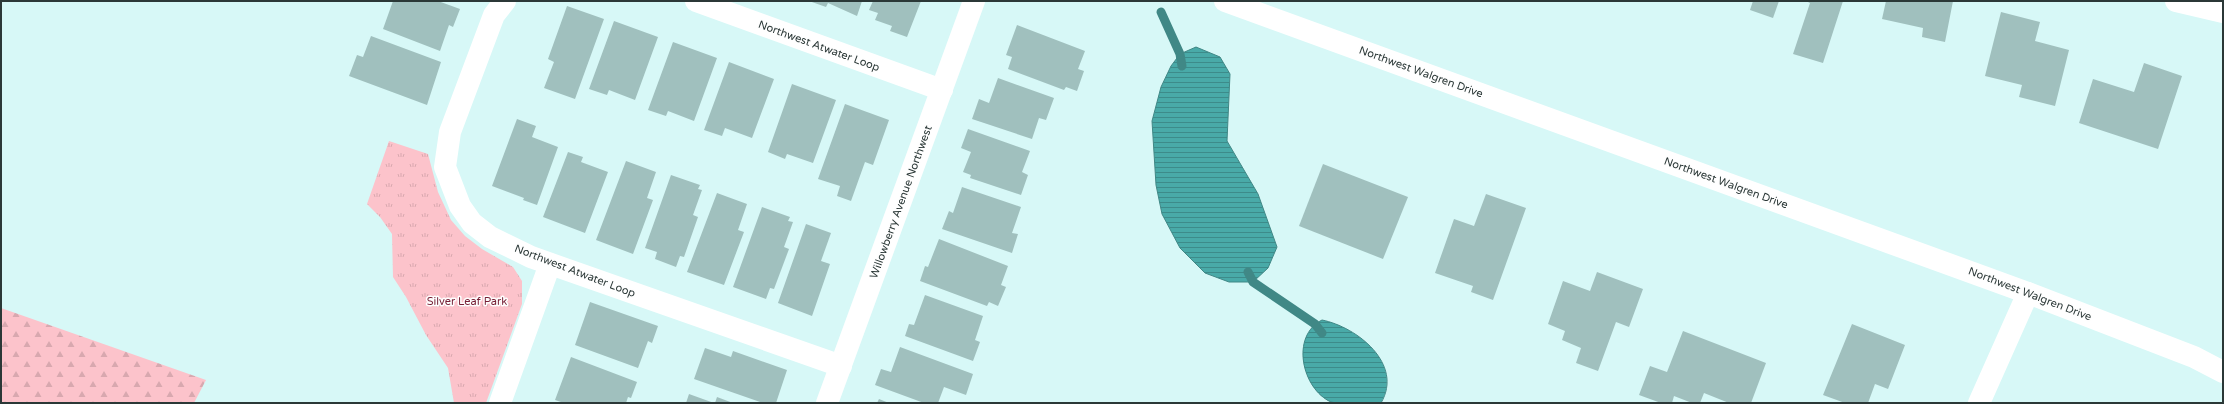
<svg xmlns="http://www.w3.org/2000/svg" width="2224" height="404" font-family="'Varela Round',sans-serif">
<defs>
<pattern id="forest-firs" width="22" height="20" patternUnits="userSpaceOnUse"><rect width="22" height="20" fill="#fcc3cb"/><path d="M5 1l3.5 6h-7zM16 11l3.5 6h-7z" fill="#d8a8af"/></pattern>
<pattern id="park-tufts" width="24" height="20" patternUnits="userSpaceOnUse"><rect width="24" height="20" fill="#fcc3cb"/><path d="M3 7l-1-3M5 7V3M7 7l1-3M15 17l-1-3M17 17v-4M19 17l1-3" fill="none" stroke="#d8a8af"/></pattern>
<pattern id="water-rules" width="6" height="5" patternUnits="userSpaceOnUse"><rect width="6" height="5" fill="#49aaa8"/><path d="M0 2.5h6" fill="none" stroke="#3d8b8a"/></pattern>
</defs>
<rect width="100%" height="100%" fill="#d7f8f7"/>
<!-- forest -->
<path fill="url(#forest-firs)" d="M1 308 206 380 194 403H1Z"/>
<!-- park -->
<path fill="url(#park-tufts)" d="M389 141 428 154 438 192 451 220 465 236 482 249 513 267 522 281V304L486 403H454L448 368 426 335 406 297 393 277 392 234 380 217 367 204Z"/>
<!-- water -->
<g fill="url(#water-rules)" stroke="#408886">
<path d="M1196 47 1220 57 1230 74 1227 141 1258 194 1277 247 1268 268 1253 282H1229L1205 273 1180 248 1162 214 1156 185 1152 121 1161 87 1171 66 1180 54Z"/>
<path d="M1322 320C1357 327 1404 364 1381 403 1371 403 1338 404 1331 402 1302 389 1290 336 1322 320Z"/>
</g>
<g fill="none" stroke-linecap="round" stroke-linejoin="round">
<!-- stream -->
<g stroke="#408886" stroke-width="9">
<path d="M1161 12 1180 54 1182 66"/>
<path d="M1248 272 1253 282 1315 324 1322 333"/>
</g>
</g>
<!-- building -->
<g fill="#a0c0be">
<path d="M393 1H438L460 9 453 27 449 25 440 51 383 29Z"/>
<path d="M809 1H862L857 16 828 3 826 7Z"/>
<path d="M873 1H921L907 37 890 31 892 26 875 20 878 13 869 10Z"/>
<path d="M1753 1H1779L1773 18 1750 10Z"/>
<path d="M1806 1H1843L1823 63 1793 54 1810 3Z"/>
<path d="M1886 1H1953L1945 42 1922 37 1923 28 1882 19Z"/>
<path d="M567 6 604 19 575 99 544 88 554 62 548 59Z"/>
<path d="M2001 12 2040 22 2035 41 2069 50 2055 106 2019 97 2022 85 1985 76Z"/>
<path d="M614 21 658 37 635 100 609 90 607 95 589 89Z"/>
<path d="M1017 25 1085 51 1078 69 1084 71 1077 91 1066 87 1064 90 1008 69 1012 57 1006 55Z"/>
<path d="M371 36 441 62 427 105 349 76 357 55 363 57Z"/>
<path d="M673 42 717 58 694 121 668 111 666 116 648 110Z"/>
<path d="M729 62 774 79 752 138 725 128 722 136 704 130Z"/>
<path d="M2144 63 2182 76 2158 149 2079 123 2093 79 2134 92Z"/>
<path d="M998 78 1054 98 1046 120 1039 118 1032 139 972 119 979 99 989 103Z"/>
<path d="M792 84 836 100 813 163 787 154 785 159 768 152Z"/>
<path d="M845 104 889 120 873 165 865 162 851 201 837 196 840 186 818 179Z"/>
<path d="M517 119 536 126 532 137 558 147 537 205 523 200 524 198 492 186Z"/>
<path d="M968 129 1030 151 1022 172 1028 175 1021 195 970 178 971 175 963 172 971 152 961 148Z"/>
<path d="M568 152 583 157 581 162 608 172 585 233 543 217Z"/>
<path d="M626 161 656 172 647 198 653 200 633 254 596 240Z"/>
<path d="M1323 164 1408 197 1383 259 1299 226Z"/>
<path d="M671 175 700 185 698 189 702 190 693 215 698 217 684 257 680 256 676 267 655 259 657 252 645 248Z"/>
<path d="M962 187 1021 207 1012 233 1018 234 1012 253 942 229 949 211 953 213Z"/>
<path d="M717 193 747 204 738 230 744 232 724 285 687 272Z"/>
<path d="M1486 194 1526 208 1493 300 1471 292 1473 286 1435 273 1454 219 1474 226Z"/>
<path d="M762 207 790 217 788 221 793 222 784 247 789 249 774 289 770 288 766 299 733 287Z"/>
<path d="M806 224 831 233 821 261 830 264 812 316 778 303Z"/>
<path d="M939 239 1008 266 1001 285 1006 287 998 306 989 302 987 306 920 281 925 266 928 267Z"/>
<path d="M1597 272 1643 289 1629 327 1616 322 1598 371 1576 363 1581 348 1562 340 1565 331 1548 324 1563 281 1590 291Z"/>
<path d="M925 295 983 316 975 340 980 342 973 361 905 336 909 324 914 325Z"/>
<path d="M590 302 658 326 652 343 648 341 638 368 575 345Z"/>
<path d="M1852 324 1905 345 1888 389 1875 384 1868 403H1845L1823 395Z"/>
<path d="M1683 331 1766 363 1751 403H1729L1704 393 1700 403H1692L1674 396 1672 403H1661L1639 395 1650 366 1667 372Z"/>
<path d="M900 347 973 374 966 395 944 387 938 403H924L875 385 881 369 891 372Z"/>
<path d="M705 348 731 357 733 351 787 370 776 403H763L694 379Z"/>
<path d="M571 357 637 382 631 398 628 397 626 403H564L555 400Z"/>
<path d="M689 394 714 403H686Z"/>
<path d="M717 397 733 403H715Z"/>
<path d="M879 399 889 403H877Z"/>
</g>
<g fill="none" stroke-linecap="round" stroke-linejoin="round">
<!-- street -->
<g stroke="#fff" stroke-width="22">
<path d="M505 1 494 15 450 132 445 167 460 206 472 223 490 237 531 257 841 366"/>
<path d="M696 1 942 90"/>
<path d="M1225 1 2028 293 2194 357 2223 372"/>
<path d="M2176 1 2223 12"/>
<path d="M500 403 550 264"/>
<path d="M827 403 974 1"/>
<path d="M1979 403 2028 293"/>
</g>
</g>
<g text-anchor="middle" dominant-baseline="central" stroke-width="3" stroke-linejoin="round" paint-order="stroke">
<!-- street labels -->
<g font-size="11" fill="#2b3837" stroke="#fefefe">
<text transform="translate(819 46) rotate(20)">Northwest Atwater Loop</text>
<text transform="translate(1421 72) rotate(20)">Northwest Walgren Drive</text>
<text transform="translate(1726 183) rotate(20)">Northwest Walgren Drive</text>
<text transform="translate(901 202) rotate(-70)">Willowberry Avenue Northwest</text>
<text transform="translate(575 271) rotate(21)">Northwest Atwater Loop</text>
<text transform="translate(2030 294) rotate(21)">Northwest Walgren Drive</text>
</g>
<!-- park labels -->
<g font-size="11" fill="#761f35" stroke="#fefefe">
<text x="467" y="301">Silver Leaf Park</text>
</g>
</g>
<!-- border -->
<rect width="2224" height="404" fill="none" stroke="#2b3837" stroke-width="4"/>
</svg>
